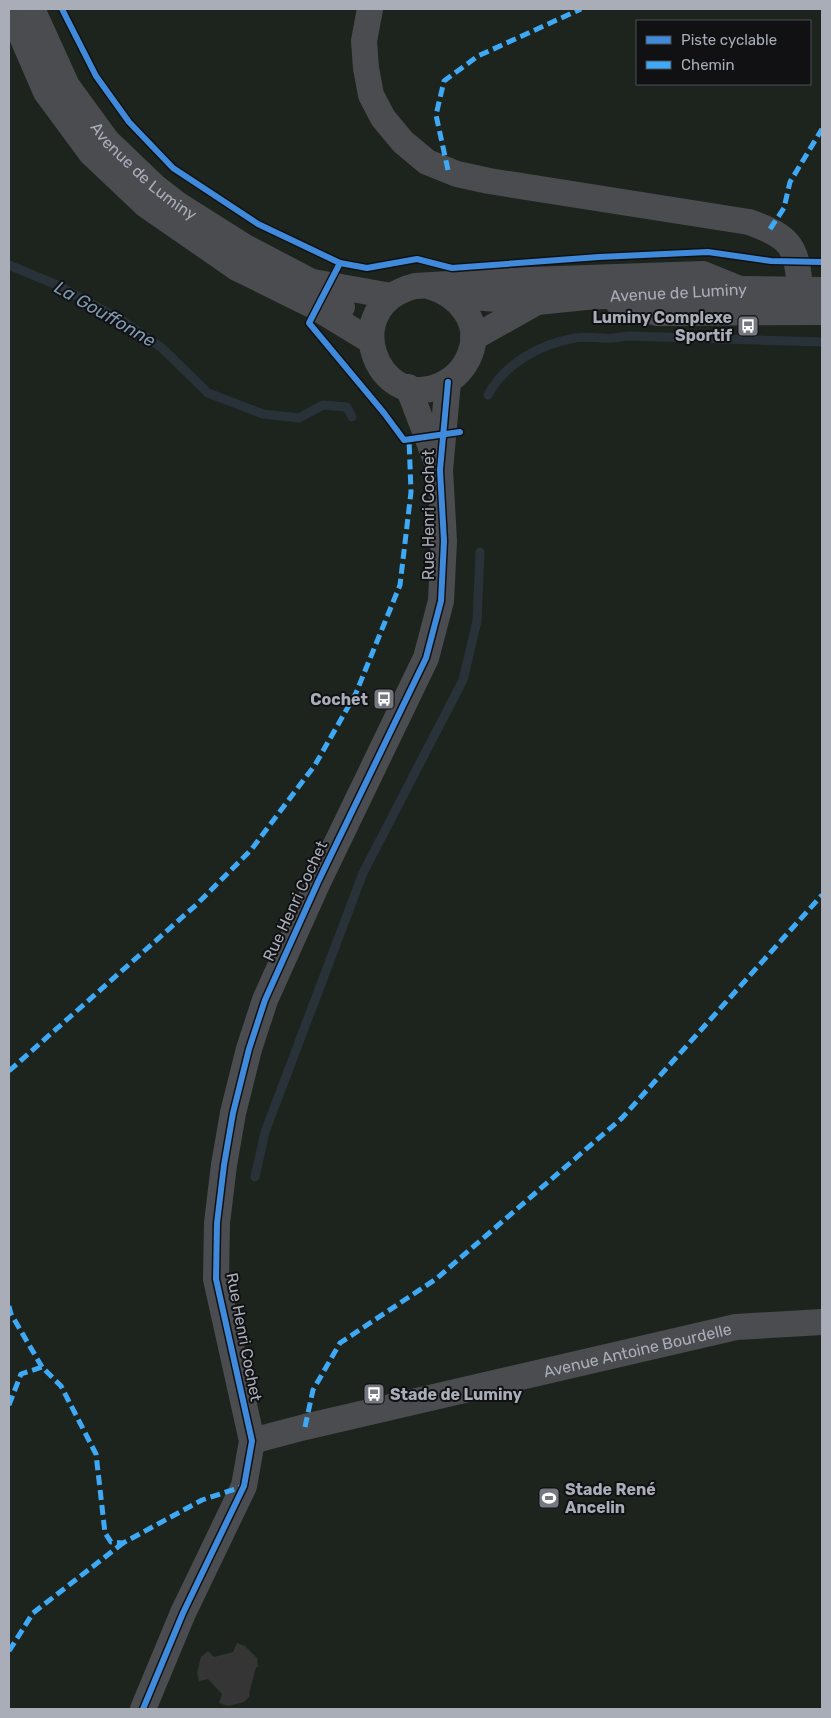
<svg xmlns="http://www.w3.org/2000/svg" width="831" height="1718" font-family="Rubik,sans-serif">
<rect width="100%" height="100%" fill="#171717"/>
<!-- green -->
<path fill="#1d241e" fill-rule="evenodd" d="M9 9H822V1709H9ZM637 21H810V84H637Z"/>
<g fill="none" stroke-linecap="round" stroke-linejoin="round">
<!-- stream -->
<g stroke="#2a3239" stroke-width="9">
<path d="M9 265 57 285 123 321 162 348 208 393 263 414 299 418 323 405 347 407 352 417"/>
<path d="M488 395C504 364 540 344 575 338 583 336 593 338 602 338 611 339 620 337 629 336L822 342"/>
<path d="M255 1177 265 1132 363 873 463 680 477 621 480 552"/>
</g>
</g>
<!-- building -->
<path fill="#353536" d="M237 1643 245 1646 257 1658 258 1667H256L249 1694 250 1696 244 1702 228 1706 219 1703 222 1694 208 1679 199 1681 197 1673 201 1657 208 1651 214 1657 233 1652Z"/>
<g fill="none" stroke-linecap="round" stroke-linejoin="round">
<!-- minor -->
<g stroke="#4b4c50" stroke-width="26">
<path d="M10 9 46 92 91 153 146 205 237 268 310 304 371 341"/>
<path id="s1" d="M32 9 67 86 107 141 154 186 177 204 245 247 310 281 342 307"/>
<path d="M370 9 364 41 366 68 371 95 383 118 403 142 427 162 457 174 489 181 749 222C791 237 797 246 800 290"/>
<path d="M313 282 391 296"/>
<path d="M428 286C458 294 483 322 470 354 464 370 454 379 439 386 377 412 336 306 415 286L500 281 703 274 740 289"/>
<path id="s2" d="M457 296 537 302 586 297 740 289 822 290"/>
<path d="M619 304 658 313 822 312"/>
<path d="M473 338 537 302"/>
<path d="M408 387 438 465"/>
<path id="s3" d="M252 1441 305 1427 736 1327 822 1322"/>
<path d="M143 1709 183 1613 244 1486 252 1441 216 1279 217 1223 224 1165 233 1113 249 1049 265 1000 318 882 426 658 441 601 444 541 440 470 448 382"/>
</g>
<!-- quiet -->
<g stroke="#3fa9f5" stroke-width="5" stroke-dasharray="10 5" stroke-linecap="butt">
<path d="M448 170 436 115 444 81 478 56 581 9"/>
<path d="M770 229 784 208 790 182 822 129"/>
<path d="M9 1071 196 905 251 850 315 765 356 693 400 585 411 492 409 439"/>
<path d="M9 1306 11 1314 42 1367"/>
<path d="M9 1405 21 1374 42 1367 61 1386 96 1454 105 1533 111 1542 123 1543 202 1500 244 1486"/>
<path d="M305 1427 313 1390 340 1343 436 1279 622 1118 822 895"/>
<path d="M9 1651 33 1613 123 1543"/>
</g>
<!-- cycleway casing -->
<g stroke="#111113" stroke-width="9">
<g id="cycleway">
<path d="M62 9 96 76 129 122 173 168 258 224 340 263 367 268 417 259 452 268 599 257 708 252 771 261 822 262"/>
<path d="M340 263 309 323 384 413 404 440 460 432"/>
<path d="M143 1709 183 1613 244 1486 252 1441 216 1279 217 1223 224 1165 233 1113 249 1049 265 1000 318 882 426 658 441 601 444 541 440 470 448 382"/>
</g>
</g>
<!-- cycleway -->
<use href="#cycleway" stroke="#408adc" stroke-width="6"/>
</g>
<!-- icons -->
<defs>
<g id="bus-square" transform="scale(1.125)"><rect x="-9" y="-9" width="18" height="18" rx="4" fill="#757880" stroke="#111113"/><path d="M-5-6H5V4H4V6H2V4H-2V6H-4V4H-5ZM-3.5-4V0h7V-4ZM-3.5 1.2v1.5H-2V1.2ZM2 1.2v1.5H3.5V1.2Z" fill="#fff"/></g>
<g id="stadium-square" transform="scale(1.125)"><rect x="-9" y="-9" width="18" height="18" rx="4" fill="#757880" stroke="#111113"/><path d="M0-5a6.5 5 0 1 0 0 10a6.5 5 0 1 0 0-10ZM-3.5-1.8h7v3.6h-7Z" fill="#fff"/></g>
</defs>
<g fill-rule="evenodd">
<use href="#bus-square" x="748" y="326"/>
<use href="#bus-square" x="384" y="699"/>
<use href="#bus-square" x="374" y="1394"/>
<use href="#stadium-square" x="549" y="1498"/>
</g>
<g text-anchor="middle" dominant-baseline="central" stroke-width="4" stroke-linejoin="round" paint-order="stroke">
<!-- street labels -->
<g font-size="16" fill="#a8adb8" stroke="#111113">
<text stroke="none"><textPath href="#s1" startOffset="200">Avenue de Luminy</textPath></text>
<text stroke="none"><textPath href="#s2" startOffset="222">Avenue de Luminy</textPath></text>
<text transform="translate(428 515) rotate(-90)">Rue Henri Cochet</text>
<text transform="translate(295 901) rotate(-65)">Rue Henri Cochet</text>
<text transform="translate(244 1337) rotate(79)">Rue Henri Cochet</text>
<text stroke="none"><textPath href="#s3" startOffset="396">Avenue Antoine Bourdelle</textPath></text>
</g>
<!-- poi labels -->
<g font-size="16" font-weight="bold" fill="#a8adb8" stroke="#111113" text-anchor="end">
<text x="732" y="317">Luminy Complexe<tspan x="732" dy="18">Sportif</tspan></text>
<text x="368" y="699">Cochet</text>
<text x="390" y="1394" text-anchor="start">Stade de Luminy</text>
<text x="565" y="1489" text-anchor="start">Stade René<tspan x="565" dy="18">Ancelin</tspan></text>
</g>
<!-- water labels -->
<g font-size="18" font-style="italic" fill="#7f9bb3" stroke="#111113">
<text transform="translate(105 314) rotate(30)">La Gouffonne</text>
</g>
</g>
<!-- border -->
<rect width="831" height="1718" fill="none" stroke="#a8adb8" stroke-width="20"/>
<!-- legend -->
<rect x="636" y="20" width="175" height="65" fill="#111113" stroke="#4d4f55"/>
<rect x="646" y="36" width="25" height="8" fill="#408adc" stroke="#4d4f55"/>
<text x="681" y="45" font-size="15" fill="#a8adb8">Piste cyclable</text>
<rect x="646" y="61" width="25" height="8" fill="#3fa9f5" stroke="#4d4f55"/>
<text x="681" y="70" font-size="15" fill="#a8adb8">Chemin</text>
</svg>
